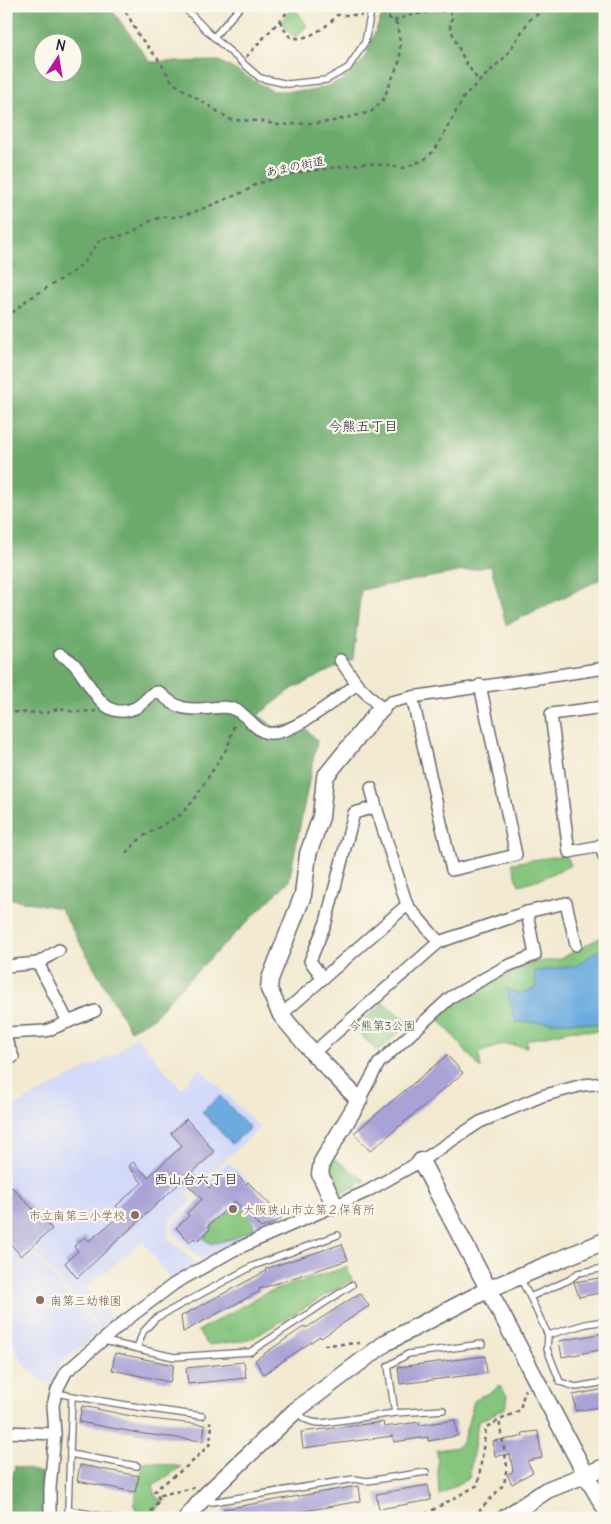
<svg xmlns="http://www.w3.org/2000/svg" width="611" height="1524" font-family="Delius,'Klee One',sans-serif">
<rect width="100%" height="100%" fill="#fbf7ec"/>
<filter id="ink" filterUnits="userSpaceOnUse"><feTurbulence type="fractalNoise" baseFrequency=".02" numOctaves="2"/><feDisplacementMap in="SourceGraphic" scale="10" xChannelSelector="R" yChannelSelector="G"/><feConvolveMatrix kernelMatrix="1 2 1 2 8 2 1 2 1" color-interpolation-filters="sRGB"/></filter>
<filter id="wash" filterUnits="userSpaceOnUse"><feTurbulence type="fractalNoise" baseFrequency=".0096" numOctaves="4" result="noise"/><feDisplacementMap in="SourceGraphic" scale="20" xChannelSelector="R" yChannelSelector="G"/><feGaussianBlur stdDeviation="1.12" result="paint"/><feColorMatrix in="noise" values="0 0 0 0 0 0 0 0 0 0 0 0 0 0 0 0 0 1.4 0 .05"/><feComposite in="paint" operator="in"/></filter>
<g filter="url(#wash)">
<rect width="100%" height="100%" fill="#f2e9d0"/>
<!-- built -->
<g fill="#d2d9f9">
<path d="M136 1036 181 1089 200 1068 260 1128 186 1194 193 1201 170 1220 168 1239 196 1263 174 1284 143 1242 86 1287 118 1326 103 1331 34 1251 14 1269 6 1256V1157L10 1149 6 1143V1110L117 1053Z"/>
<path d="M228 1162 286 1219 264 1228 202 1260 174 1233 173 1224 201 1199 193 1192Z"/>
<path d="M34 1255 100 1331 60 1363 52 1383H46L23 1364 6 1328V1262L14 1273Z"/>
</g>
<!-- green -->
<g fill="#85c57d" stroke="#54745c">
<path d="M294 6 307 26 296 37 290 34 281 21Z"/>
<path d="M566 855 571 865 543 878 519 885 512 863Z"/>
<path d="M605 935V1032L573 1030 527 1040V1047L504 1044 479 1053 481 1069 440 1020 446 1010 478 989 532 963 560 959Z"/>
<path d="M383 1002 394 1011 410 1022 378 1052 355 1029Z"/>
<path d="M335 1159 366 1181 340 1194 328 1174 329 1163Z"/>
<path d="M235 1208 239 1210 242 1208 251 1217 254 1228 235 1238 211 1244 203 1238 213 1229 211 1226Z"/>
<path d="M347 1267 352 1280 249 1340 208 1345 198 1331 265 1293Z"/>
<path d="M499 1385 508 1397 505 1408 478 1422 469 1478 439 1495 437 1450 457 1447 463 1441 474 1401 483 1395 491 1393Z"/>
<path d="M144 1461 181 1467 153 1486 157 1499H165L150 1518H139L134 1504Z"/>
</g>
<!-- forest -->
<g fill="#6caa6c" stroke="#476654" fill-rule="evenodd">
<path d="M6 6H109L150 62 219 61 273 91H312L342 81 364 59 386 6H605V577L506 625 491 566 361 590 353 659 292 689 258 715 274 727 302 724 317 741 289 881 174 994 152 1019 130 1030 60 908 6 898ZM42 42H72V72H42Z"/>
<path d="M15 1466 46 1474V1518H6V1501Z"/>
</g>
<!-- water -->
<g fill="#6cabdf" stroke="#47668d">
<path d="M605 946V1025L577 1022H516L506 988 519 994 536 988 534 971 575 966Z"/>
<path d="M220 1096 250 1128 232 1144 202 1112Z"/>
</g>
<g id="blocks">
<!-- building -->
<g fill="#a9a2d7">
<path d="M447 1055 463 1073 370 1151 354 1133Z"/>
<path d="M186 1119 198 1131 214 1152 193 1172 209 1188 226 1174 238 1176 246 1184 248 1182 282 1217 276 1222 261 1228 235 1201 208 1226 210 1229 197 1241 194 1238 190 1242 176 1228 189 1216 187 1213 202 1199 183 1180 77 1278 65 1263 78 1251 74 1246 85 1237 89 1241 122 1214 116 1206 142 1183 129 1166 133 1162 148 1177 182 1146 171 1133Z"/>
<path d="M12 1187 52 1229 21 1256 6 1239V1192Z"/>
<path d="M342 1244 348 1260 259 1289 260 1291 183 1332 181 1316 266 1271 265 1269Z"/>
<path d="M605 1277V1292L579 1297 574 1282Z"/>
<path d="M360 1293 369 1306 321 1338 320 1336 264 1374 255 1360 305 1326 306 1328Z"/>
<path d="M605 1333V1349L562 1357 559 1341Z"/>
<path d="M115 1353 174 1365 170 1382 112 1370Z"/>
<path d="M485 1356 487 1373 400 1384 398 1367Z"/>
<path d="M244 1362 246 1378 188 1384 186 1368Z"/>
<path d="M605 1389V1406L576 1411 573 1395Z"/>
<path d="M82 1406 141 1418 205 1425 203 1441 144 1434 79 1422Z"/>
<path d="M455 1420 457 1436 428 1441V1437L394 1442 393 1436 303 1448 301 1432 383 1422 384 1427 419 1422V1425Z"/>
<path d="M538 1431 542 1458 527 1461 533 1472 512 1484 507 1475 513 1471 510 1454 495 1456 493 1441 516 1438 523 1436 522 1433Z"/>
<path d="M80 1465 139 1476 135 1492 77 1481Z"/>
<path d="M428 1485 431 1500 379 1509 376 1494Z"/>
<path d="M358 1486 360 1501 267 1518H225L223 1509Z"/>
</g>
</g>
</g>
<g filter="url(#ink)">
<use href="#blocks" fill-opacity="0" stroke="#6b686f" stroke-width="1"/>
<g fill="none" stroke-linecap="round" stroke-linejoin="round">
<!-- lane casing -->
<g stroke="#6b686f" stroke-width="8">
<g id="lane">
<path d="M183 6 210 34 260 78 288 84 326 80 348 68 365 42 372 6"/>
<path d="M214 37 241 6"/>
<path d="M520 1278 530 1297 569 1280 578 1273 605 1268"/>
<path d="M530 1297 548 1335 586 1324 605 1321"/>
<path d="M548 1335 547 1349 560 1382 576 1387 605 1382"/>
<path d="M104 1341 174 1357 250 1352 352 1285"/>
<path d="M137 1348 143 1332 156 1318 253 1266 338 1235"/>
<path d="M56 1393 72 1396"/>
<path d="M295 1411C305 1420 310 1423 322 1423L395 1413 443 1410"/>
<path d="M395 1413 388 1366 408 1354 482 1344"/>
<path d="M70 1454 137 1466"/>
<path d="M206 1499 212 1502 354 1479 367 1481 426 1472"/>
<path d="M111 1518 68 1510 72 1396 144 1408 202 1416"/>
</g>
</g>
<!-- street casing -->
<g stroke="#6b686f" stroke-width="14">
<g id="street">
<path d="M60 654C64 657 69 659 73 663 91 681 101 723 135 708 142 705 148 697 153 693L159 692C176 709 187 711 211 708 217 708 224 706 230 708 245 711 252 727 264 732 286 741 339 697 357 684"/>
<path d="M340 660 357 684 382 709 391 702 412 697 605 668"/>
<path d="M412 697 452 870 516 855 480 685"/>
<path d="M604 707 551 714 569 852 605 845"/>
<path d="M371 788 376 807"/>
<path d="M600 845 605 859"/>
<path d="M407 905 439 942"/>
<path d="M38 963 68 1022"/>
<path d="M6 966 38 963 59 950"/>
<path d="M281 1015 407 905 376 807 354 813 326 922 310 961 323 978"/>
<path d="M6 1033 46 1031 95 1011"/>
<path d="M6 1040 13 1057 6 1061"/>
<path d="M313 1053 439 942 527 912"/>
<path d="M359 1100 379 1063 451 997 505 967 535 955 527 912 566 903 576 945"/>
<path d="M6 1432 55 1434"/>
<path d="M50 1518V1488L55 1434 53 1405 57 1390 66 1372 125 1321 174 1284 234 1250 366 1192 421 1161 480 1122 542 1096 583 1085 605 1083"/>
</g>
</g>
<!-- secondary casing -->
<g stroke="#6b686f" stroke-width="19">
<g id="secondary">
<path d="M421 1161 586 1475 605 1508"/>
<path d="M335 1206 320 1174 322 1162 359 1100 313 1053 281 1015 269 989 270 979 303 895 308 854 321 817 325 777 376 714 382 709"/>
<path d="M187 1518 204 1497 295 1411 387 1342 489 1289 605 1241"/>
<path d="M505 1518 547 1490 605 1467"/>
</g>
</g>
<!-- path -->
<g stroke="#6b686f" stroke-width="2.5" stroke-dasharray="4 4" stroke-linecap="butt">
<path d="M120 6 128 15 139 36 158 59 173 83 231 120 260 121 279 125 329 122 371 112 383 100 400 60V42L397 24 379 10"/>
<path d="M280 21C282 25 285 31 288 35 301 46 329 26 337 15H362"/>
<path d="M394 21C410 14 432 10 450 12L453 17 449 23C453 36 459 49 465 61 469 68 475 75 479 82"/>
<path d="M246 57 293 6"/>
<path d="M6 318 27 300 76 270 84 262 101 239 117 237 134 231 152 220 162 217H178L194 212 246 191 256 184 295 173 367 163 404 168 424 160 435 150 465 95 506 56 530 19 551 6"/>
<path d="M6 712 46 713 60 708 74 712 96 711"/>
<path d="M126 853 142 837 180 815 194 800 228 746 235 722"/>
<path d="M324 1345 361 1343"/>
<path d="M160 1495 194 1488"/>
<path d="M146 1518 160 1499 154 1492 159 1487 190 1464 210 1444 212 1424 209 1422"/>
<path d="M418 1518 478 1485 486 1427 520 1410 525 1389"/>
<path d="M473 1518 504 1484 507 1466 499 1420"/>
</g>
<!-- lane -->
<use href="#lane" stroke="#fff" stroke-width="5.5"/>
<!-- street -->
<use href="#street" stroke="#fff" stroke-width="11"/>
<!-- secondary -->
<use href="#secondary" stroke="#fff" stroke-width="16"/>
</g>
</g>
<!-- markers -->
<g fill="#8d6e63" stroke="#fbf7ec" stroke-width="2">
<circle cx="233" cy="1209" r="5"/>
<circle cx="135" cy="1215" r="5"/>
<circle cx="40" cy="1300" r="5"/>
</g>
<g text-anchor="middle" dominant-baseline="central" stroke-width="4.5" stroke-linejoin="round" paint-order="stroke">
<!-- street labels -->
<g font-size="12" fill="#22223b" stroke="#fbf7ec">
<text transform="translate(295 166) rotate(-12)">あまの街道</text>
</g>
<!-- park labels -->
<g font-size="12" fill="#455b52" stroke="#fbf7ec">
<text x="382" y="1025">今熊第3公園</text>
</g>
<!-- education labels -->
<g font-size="12" fill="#785e54" stroke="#fbf7ec" text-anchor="start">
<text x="243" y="1209">大阪狭山市立第２保育所</text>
<text x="125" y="1215" text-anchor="end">市立南第三小学校</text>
<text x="50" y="1300">南第三幼稚園</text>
</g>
<!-- neighbourhood labels -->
<g font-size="14" fill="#22223b" stroke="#fbf7ec">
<text x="363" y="426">今熊五丁目</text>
<text x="196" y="1179">西山台六丁目</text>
</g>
</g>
<!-- margin -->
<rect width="611" height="1524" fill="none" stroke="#fbf7ec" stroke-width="25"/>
<!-- north arrow -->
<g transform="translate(58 58) rotate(12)"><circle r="24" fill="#fbf7ec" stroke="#a4a2a5"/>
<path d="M0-4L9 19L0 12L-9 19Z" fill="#b5179e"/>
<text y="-8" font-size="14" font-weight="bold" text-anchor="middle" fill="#22223b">N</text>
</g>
</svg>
